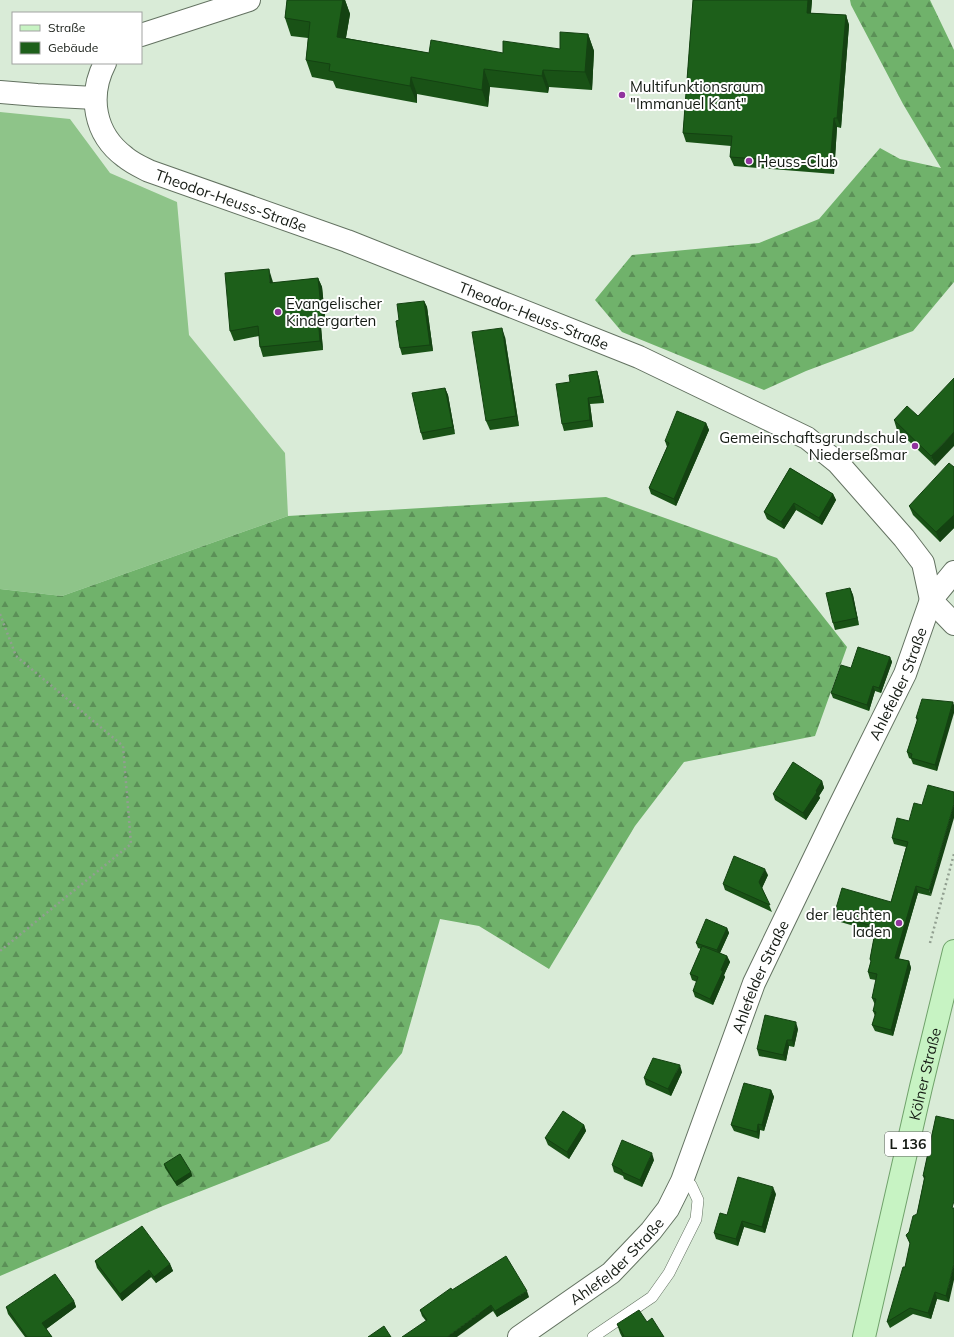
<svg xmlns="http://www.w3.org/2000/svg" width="954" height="1337" font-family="Mulish,sans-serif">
<defs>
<pattern id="forest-firs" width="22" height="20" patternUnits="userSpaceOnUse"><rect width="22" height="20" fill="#70b26b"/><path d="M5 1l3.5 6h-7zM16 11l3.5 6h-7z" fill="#5b9057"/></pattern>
</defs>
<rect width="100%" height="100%" fill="#d9ebd7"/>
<!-- grass -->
<path fill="#8ec489" d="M0 112 70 119 110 173 177 202 189 335 285 453 288 516 62 596 0 589Z"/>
<!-- forest -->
<g fill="url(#forest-firs)">
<path d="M850 0H930L954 50V282L913 331 806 371 764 390 622 332 595 300 632 255 759 243 819 219 880 148 900 159 941 168 903 104 851 5Z"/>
<path d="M606 497 777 558 847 647 815 736 684 762 635 826 549 969 479 926 440 919 402 1053 329 1141 163 1206 0 1276V589L62 596 288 516Z"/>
</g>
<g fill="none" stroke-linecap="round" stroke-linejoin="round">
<!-- service casing -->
<g stroke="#637261" stroke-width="12">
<path id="service" d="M593 1337 652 1297 669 1273 696 1219 698 1200 691 1185 682 1181"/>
</g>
<!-- minor casing -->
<g stroke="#637261" stroke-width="24">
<g id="minor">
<path d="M141 35 249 0"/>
<path id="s1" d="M105 63C88 96 94 134 125 157 132 163 141 167 149 171L347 241 639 357 807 438 838 463 904 538 923 563 931 600"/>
<path d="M0 92 37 95 95 98"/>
<path d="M931 600 954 624"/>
<path id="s2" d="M519 1337 611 1273 651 1231 668 1209 682 1181 754 983 836 813 905 674 931 600 954 572"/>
</g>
</g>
<!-- primary casing -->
<g stroke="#70a26b" stroke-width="24">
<g id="primary">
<path id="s3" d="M864 1337 921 1087 954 951"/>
</g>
</g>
<!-- path -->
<g stroke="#919f90" stroke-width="2.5" stroke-dasharray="2 3" stroke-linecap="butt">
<path d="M0 614 16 656 123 746 131 844 0 951"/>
<path d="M930 943 954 854"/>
</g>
<!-- service -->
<use href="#service" stroke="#fff" stroke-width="11"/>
<!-- minor -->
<use href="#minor" stroke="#fff" stroke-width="22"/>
<!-- primary -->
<use href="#primary" stroke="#c7f3c3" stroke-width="22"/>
</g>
<!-- wall -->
<g fill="#195216">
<path d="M287 0H345L350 14 346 38 429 53H503L560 49 588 34 594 51 592 90 549 87 548 93 490 87 488 107 417 94V103L336 88 333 81 312 77 306 60 308 38 291 36 285 18Z"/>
<path d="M693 0H812L811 13 846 15 849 25 841 128 837 127 834 174 734 166 730 157 731 146 686 142 683 133Z"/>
<path d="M318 278 322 287 326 327H321L323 350 263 357 260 347 259 336 234 341 230 331 272 279 273 283Z"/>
<path d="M424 301 427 307 433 351 402 355 400 348Z"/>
<path d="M505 337 519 426 490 430 486 421Z"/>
<path d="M597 371 599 378 604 403 590 404 593 427 564 431 562 424 570 382Z"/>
<path d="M445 388 448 395 455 434 423 440 421 433Z"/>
<path d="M918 416 935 466 897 430 894 420Z"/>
<path d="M706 423 709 430 676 506 651 494 649 488 667 447 665 441Z"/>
<path d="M954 467V528L940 542 913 515 909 506Z"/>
<path d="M790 468 833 494 836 500 822 525 796 510 784 529 767 519 764 512Z"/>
<path d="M850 588 853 595 859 625 835 630 833 623Z"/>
<path d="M890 657 892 662 881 693 875 691 869 711 833 698 831 693 851 668Z"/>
<path d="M953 702 937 771 913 764 911 759 909 758 907 752 917 721 916 718Z"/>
<path d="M822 781 824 788 819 796 820 798 806 820 775 800 773 794Z"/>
<path d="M909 821 931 896 918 893 899 959 909 961 911 968 893 1036 875 1031 872 1025 875 1016 873 1011 875 1005 872 998 876 980 870 979 868 972 871 961 870 959 875 932 837 921 834 915 891 902 906 847 894 844 892 838Z"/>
<path d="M768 875 762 888 772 912 725 890 723 884Z"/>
<path d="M727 928 729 933 720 953 727 956 730 962 724 975 725 977 713 1005 695 997 693 991 697 982 692 980 690 974 701 949 698 948 696 943Z"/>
<path d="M798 1029 794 1047 789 1046 786 1061 759 1056 757 1049Z"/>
<path d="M682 1072 671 1096 646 1085 644 1078Z"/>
<path d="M771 1090 774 1097 764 1131 760 1130 759 1139 734 1131 731 1125Z"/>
<path d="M936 1116 949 1302 937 1299 931 1319 913 1314 890 1328 887 1322 905 1267 910 1244 906 1235 909 1232 917 1214 924 1179 923 1176Z"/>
<path d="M584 1125 586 1131 569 1159 548 1145 545 1138Z"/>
<path d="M654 1160 642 1187 624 1179 623 1176 614 1172 612 1165Z"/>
<path d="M164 1164 191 1172 192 1176 177 1186 165 1168Z"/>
<path d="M776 1194 765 1233 744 1227 738 1246 716 1239 714 1233 727 1215Z"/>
<path d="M95 1261 170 1264 173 1271 156 1283 151 1277 122 1301 97 1268Z"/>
<path d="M452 1290 529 1297 497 1317 493 1311 426 1321 422 1316 420 1310Z"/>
<path d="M74 1301 76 1307 46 1329 52 1337H25L8 1314 6 1307Z"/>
<path d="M647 1322 622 1337 620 1333 617 1324Z"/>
</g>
<!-- shaded-wall -->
<g fill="#144212">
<path d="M343 0H345L350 14 343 54 337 37Z"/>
<path d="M808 0H812L810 22 807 13Z"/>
<path d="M846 15 849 25 841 128 837 118Z"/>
<path d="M588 34 594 51 592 90 585 72Z"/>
<path d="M484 69 490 87 488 107 482 90Z"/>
<path d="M543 70 549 87 548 93 542 76Z"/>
<path d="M411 77 417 94V103L410 86Z"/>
<path d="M834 118 837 127 834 174 830 164Z"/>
<path d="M269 269 272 279 274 293 270 283Z"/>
<path d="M318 278 322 287 326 327 322 317Z"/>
<path d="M424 301 427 307 433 351 430 345Z"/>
<path d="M318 318 321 327 323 350 320 341Z"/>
<path d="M502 328 505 337 519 426 516 416Z"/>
<path d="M597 371 599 378 604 403 601 396Z"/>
<path d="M445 388 448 395 455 434 453 427Z"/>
<path d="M588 398 590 404 593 427 590 420Z"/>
<path d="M706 423 709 430 676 506 674 499Z"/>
<path d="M954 432V446L935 466 931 456Z"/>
<path d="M833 494 836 500 822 525 819 518Z"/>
<path d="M794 503 796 510 784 529 781 522Z"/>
<path d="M954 515V528L940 542 936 532Z"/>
<path d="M850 588 853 595 859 625 857 618Z"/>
<path d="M890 657 892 662 881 693 879 688Z"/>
<path d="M873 686 875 691 869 711 867 705Z"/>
<path d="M953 702 954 705V713L937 771 935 765Z"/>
<path d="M822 781 824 788 819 796 820 798 806 820 803 813 816 791Z"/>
<path d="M954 804V818L931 896 929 890Z"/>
<path d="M765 869 768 875 762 888 759 882Z"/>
<path d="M916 886 918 893 897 964 895 958Z"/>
<path d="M727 928 729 933 719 955 717 950Z"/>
<path d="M727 956 730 962 724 975 725 977 713 1005 710 999Z"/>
<path d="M909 961 911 968 893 1036 891 1030Z"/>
<path d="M796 1022 798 1029 794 1047 792 1040Z"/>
<path d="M787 1040 789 1046 786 1061 783 1055Z"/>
<path d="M680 1065 682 1072 671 1096 668 1089Z"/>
<path d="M771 1090 774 1097 764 1131 762 1125Z"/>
<path d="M758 1124 760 1130 759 1139 757 1132Z"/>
<path d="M584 1125 586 1131 569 1159 567 1152Z"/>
<path d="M652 1153 654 1160 642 1187 640 1180Z"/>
<path d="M191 1172 192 1176 177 1186 175 1182Z"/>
<path d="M773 1187 776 1194 765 1233 762 1227Z"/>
<path d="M742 1221 744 1227 738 1246 736 1239Z"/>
<path d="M170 1264 173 1271 156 1283 154 1277Z"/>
<path d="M954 1264V1280L949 1302 946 1296Z"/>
<path d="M149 1270 151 1277 122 1301 120 1294Z"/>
<path d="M527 1291 529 1297 497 1317 495 1311Z"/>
<path d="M935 1292 937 1299 931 1319 928 1313Z"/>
<path d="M74 1301 76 1307 45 1330 42 1323Z"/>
<path d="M491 1305 493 1311 457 1337H447Z"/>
</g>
<!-- building -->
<g fill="#1d5f1a" stroke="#144212">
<path d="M287 0H343L337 37 429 53 431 40 503 53V41L560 49V32L588 34 585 72 543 70 542 76 484 69 482 90 411 77 410 86 329 71 330 64 306 60 310 22 285 18Z"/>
<path d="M693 0H808L807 13 846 15 837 118H834L830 164 730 157 732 136 683 133Z"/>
<path d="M269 269 270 283 318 278 322 317 318 318 320 341 260 347 258 326 230 331 225 273Z"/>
<path d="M424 301 430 345 400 348 396 321 399 320 397 304Z"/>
<path d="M502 328 516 416 486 421 472 332Z"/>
<path d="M597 371 601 396 588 398 590 420 562 424 556 384 570 382 569 375Z"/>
<path d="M954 378V432L931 456 894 420 907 406 918 416Z"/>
<path d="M445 388 453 427 421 433 412 393Z"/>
<path d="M677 411 706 423 674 499 649 488 669 443 665 441Z"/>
<path d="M949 463 954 467V515L936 532 909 506Z"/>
<path d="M790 468 833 494 819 518 794 503 781 522 764 512Z"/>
<path d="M850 588 857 618 833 623 826 593Z"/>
<path d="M858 647 890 657 879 688 873 686 867 705 831 693 841 665 851 668Z"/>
<path d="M922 699 953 702 935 765 911 758 912 754 907 752 918 718H916Z"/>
<path d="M793 762 822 781 816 791 817 792 803 813 773 794Z"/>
<path d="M928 785 954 792V804L929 890 916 886 895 958 909 961 891 1030 872 1025 876 1012 873 1011 876 999 872 998 877 974 868 972 871 961 870 959 876 927 834 915 842 888 891 902 908 842 892 838 897 818 909 821 914 803 922 805Z"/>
<path d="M734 856 765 869 759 882 770 905 723 884Z"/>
<path d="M706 919 727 928 717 950 696 943Z"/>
<path d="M702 946 727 956 721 970 723 971 710 999 693 991 698 977 690 974Z"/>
<path d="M765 1015 796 1022 792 1040H787L783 1055 757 1049Z"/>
<path d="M653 1058 680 1065 668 1089 644 1078Z"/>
<path d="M744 1083 771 1090 762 1125 758 1124 757 1132 731 1125Z"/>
<path d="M563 1111 584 1125 567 1152 545 1138Z"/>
<path d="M936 1116 954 1120V1201L952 1208H954V1264L946 1296 935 1292 928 1313 910 1308 887 1322 903 1267H905L910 1243 906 1235 909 1232 913 1216 917 1214 925 1176H923Z"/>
<path d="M622 1140 652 1153 640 1180 622 1172V1170L612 1165Z"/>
<path d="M180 1154 191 1172 175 1182 164 1164Z"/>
<path d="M738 1177 773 1187 762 1227 742 1221 736 1239 714 1233 720 1213 727 1215Z"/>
<path d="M142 1226 170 1264 154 1277 149 1270 120 1294 95 1261Z"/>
<path d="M506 1256 527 1291 495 1311 491 1305 447 1337H402L427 1320 420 1310 451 1288 452 1290Z"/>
<path d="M55 1274 74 1301 42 1323 52 1337H27L6 1307Z"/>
<path d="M639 1310 647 1322 652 1318 664 1337H622L624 1336 617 1324Z"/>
<path d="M384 1326 391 1337H368Z"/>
</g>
<!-- markers -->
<g fill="#91349e" stroke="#fff" stroke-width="1.5">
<circle cx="622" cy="95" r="4"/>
<circle cx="749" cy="161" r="4"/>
<circle cx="278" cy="312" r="4"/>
<circle cx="915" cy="446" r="4"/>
<circle cx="899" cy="923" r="4"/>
</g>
<g text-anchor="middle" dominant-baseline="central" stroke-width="4" stroke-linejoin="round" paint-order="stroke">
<!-- shield labels -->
<rect fill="#fff" stroke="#5a5f5a" stroke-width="1" x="885" y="1132" width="46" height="24" rx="3"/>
<g font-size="14" font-weight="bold" fill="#141a13">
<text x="908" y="1144">L 136</text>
</g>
<!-- poi labels -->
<g font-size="15" fill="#141a13" stroke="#fff" text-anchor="start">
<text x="630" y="86">Multifunktionsraum<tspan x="630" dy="17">"Immanuel Kant"</tspan></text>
<text x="757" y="161">Heuss-Club</text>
<text x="286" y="303">Evangelischer<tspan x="286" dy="17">Kindergarten</tspan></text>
<text x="907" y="437" text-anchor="end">Gemeinschaftsgrundschule<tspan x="907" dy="17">Niederseßmar</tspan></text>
<text x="891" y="914" text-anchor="end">der leuchten<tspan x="891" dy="17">laden</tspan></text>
</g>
<!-- street labels -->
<g font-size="15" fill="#141a13" stroke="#fff">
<text stroke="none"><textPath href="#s1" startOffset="220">Theodor-Heuss-Straße</textPath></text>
<text stroke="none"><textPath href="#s1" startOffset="544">Theodor-Heuss-Straße</textPath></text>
<text stroke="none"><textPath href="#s2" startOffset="772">Ahlefelder Straße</textPath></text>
<text stroke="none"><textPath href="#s2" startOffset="448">Ahlefelder Straße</textPath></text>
<text stroke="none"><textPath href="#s3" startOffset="270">Kölner Straße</textPath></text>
<text stroke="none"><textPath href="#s2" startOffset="124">Ahlefelder Straße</textPath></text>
</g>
</g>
<!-- legend -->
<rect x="12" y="12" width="130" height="52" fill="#ffffff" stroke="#a1a3a1"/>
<rect x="20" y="25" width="20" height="6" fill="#c7f3c3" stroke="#a1a3a1"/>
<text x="48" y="32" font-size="12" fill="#141a13">Straße</text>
<rect x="20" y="42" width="20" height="12" fill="#1d5f1a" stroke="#a1a3a1"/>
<text x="48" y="52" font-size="12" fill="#141a13">Gebäude</text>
</svg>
